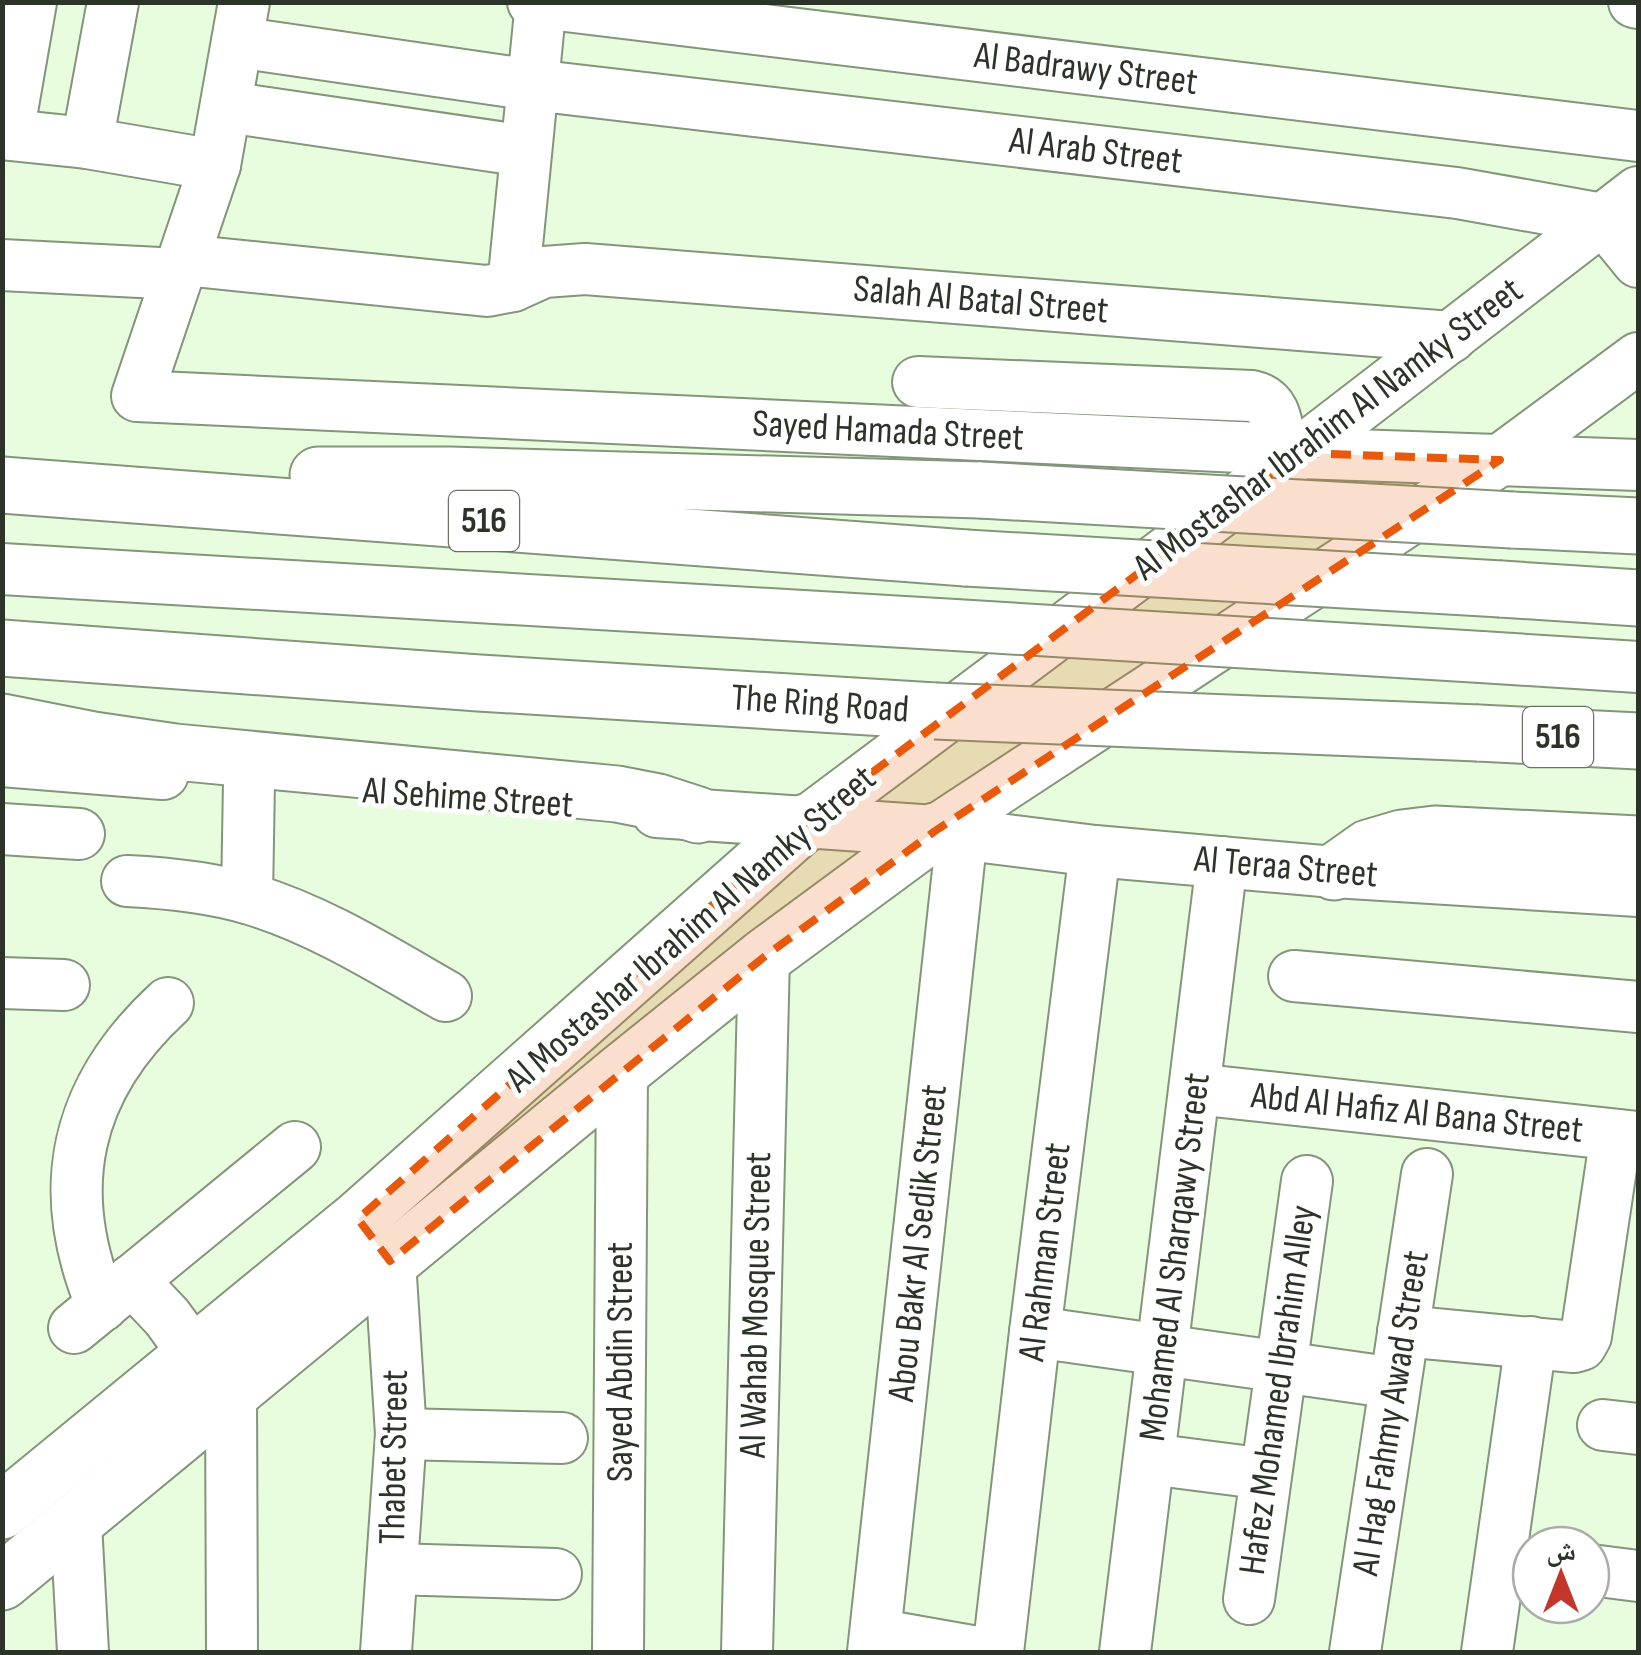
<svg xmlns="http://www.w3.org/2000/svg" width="1641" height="1655" font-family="'Sofia Sans Condensed','Noto Naskh Arabic',sans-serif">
<rect width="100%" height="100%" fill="#e8fcde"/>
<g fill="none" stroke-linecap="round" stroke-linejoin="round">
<!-- minor casing -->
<g stroke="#83957a" stroke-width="54">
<g id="minor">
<path d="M244 2 215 165 137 396 1281 449 1299 453 1638 465"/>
<path d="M533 2 1638 136"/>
<path d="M1634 2 1638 3"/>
<path d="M237 42 533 85 1457 193 1603 219 1638 262"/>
<path d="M227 107 526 151"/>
<path d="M2 134 87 143 215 165"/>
<path d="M8 134 31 2"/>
<path d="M87 143 113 2"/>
<path d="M184 260 487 291 513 286 544 272 585 269 1451 337"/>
<path d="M2 265 179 274"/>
<path d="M513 286 541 2"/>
<path d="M918 382 1252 396C1278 402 1277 426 1281 449"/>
<path d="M2 569 955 625"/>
<path d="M1481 657 1638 667"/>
<path d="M2 761 163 774"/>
<path d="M657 812 935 831 1095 851 1334 872 1638 891"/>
<path d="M806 822 1299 453 1638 192"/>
<path d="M2 829 79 834"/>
<path d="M935 831 1500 460 1638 358"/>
<path d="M127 881C168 883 210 887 250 899 320 920 383 960 446 996"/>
<path d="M247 898 249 781"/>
<path d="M1294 976 1638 1007"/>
<path d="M2 983 64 985"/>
<path d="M1195 1089 1638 1137"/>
<path d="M132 1280 167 1317 194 1354"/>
<path d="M102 1306C53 1189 75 1089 168 1003"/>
<path d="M74 1328 295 1147"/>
<path d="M1403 1331 1574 1347 1581 1345 1586 1336 1616 1135"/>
<path d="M1035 1332 1395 1383"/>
<path d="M231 1394 232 1652"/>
<path d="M1603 1425 1638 1429"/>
<path d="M401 1434 562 1438"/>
<path d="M1150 1459 1266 1474"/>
<path d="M76 1523 83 1652"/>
<path d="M392 1569 556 1574"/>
<path d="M1591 1570 1638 1576"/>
<path d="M1249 1599 1307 1181"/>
<path d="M876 1634 978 1652"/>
<path d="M386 1652 401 1434 390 1261"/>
<path d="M618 1652 622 1071"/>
<path d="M747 1652 764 957"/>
<path d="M873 1652 962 834"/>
<path d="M998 1652 1035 1332 1095 851"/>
<path d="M1125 1652 1222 862"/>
<path d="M1355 1652 1427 1174"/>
<path d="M1487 1652 1531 1342"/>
</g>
</g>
<!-- major casing -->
<g stroke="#83957a" stroke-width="59">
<g id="major">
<path d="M2 1511 358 1219 806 822"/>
<path d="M2 1582 622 1071 764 957 935 831"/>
</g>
</g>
<!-- highway casing -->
<g stroke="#83957a" stroke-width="59">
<g id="highway">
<path d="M318 475H449L980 490"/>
<path d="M2 485 966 558"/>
<path d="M1512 520 1638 526"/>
<path d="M1501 589 1638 598"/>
<path d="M2 648 479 683 935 711"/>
<path d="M2 722 93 740 175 752 617 794 658 802 698 815"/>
<path d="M1478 733 1638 741"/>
<path d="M1334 872 1368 848 1402 838 1435 834 1638 844"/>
</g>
</g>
<!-- minor -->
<use href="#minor" stroke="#fff" stroke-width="50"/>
<!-- major -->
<use href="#major" stroke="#fff" stroke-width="55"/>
<!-- highway -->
<use href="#highway" stroke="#fff" stroke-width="55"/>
<!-- minor-bridge casing -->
<g stroke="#83957a" stroke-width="54" stroke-linecap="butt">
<path id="minor-bridge" d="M955 625 1481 657"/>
</g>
<!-- highway-bridge casing -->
<g stroke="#83957a" stroke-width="59" stroke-linecap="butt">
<g id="highway-bridge">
<path d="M980 490 1512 520"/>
<path d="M966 558 1501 589"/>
<path d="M935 711 1478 733"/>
</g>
</g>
<!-- minor-bridge -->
<use href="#minor-bridge" stroke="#fff" stroke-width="50"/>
<!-- highway-bridge -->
<use href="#highway-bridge" stroke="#fff" stroke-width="55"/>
</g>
<!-- marked area -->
<path fill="#e8590c" fill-opacity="0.2" stroke="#e8590c" stroke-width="8" stroke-dasharray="20 12" stroke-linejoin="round" d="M1299 453 1500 460 935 831 764 957 390 1261 358 1219 806 822Z"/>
<g text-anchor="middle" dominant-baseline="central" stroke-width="10" stroke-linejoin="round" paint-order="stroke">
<!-- shield labels -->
<g fill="#fff" stroke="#6b7068" stroke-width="2.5">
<rect x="449" y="491" width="70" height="60" rx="8"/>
<rect x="1523" y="707" width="70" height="60" rx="8"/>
</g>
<g font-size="35" font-weight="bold" fill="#2c3328">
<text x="484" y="521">516</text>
<text x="1558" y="737">516</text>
</g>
<!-- street labels -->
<g font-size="38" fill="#2c3328" stroke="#fff">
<text transform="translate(1086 69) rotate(7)">Al Badrawy Street</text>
<text transform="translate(1096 151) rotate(7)">Al Arab Street</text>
<text transform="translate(981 300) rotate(5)">Salah Al Batal Street</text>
<text transform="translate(1328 429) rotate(-37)">Al Mostashar Ibrahim Al Namky Street</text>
<text transform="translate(888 431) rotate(3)">Sayed Hamada Street</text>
<text transform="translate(820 704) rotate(4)">The Ring Road</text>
<text transform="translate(468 798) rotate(4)">Al Sehime Street</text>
<text transform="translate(1286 867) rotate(5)">Al Teraa Street</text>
<text transform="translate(691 929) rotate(-41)">Al Mostashar Ibrahim Al Namky Street</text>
<text transform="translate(1417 1113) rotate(6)">Abd Al Hafiz Al Bana Street</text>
<text transform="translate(918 1243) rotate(-84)">Abou Bakr Al Sedik Street</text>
<text transform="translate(1045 1252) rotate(-83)">Al Rahman Street</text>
<text transform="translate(1175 1257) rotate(-83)">Mohamed Al Sharqawy Street</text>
<text transform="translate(756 1305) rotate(-89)">Al Wahab Mosque Street</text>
<text transform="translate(620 1362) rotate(-90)">Sayed Abdin Street</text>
<text transform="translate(1278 1390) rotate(-82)">Hafez Mohamed Ibrahim Alley</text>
<text transform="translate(1391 1413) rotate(-81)">Al Hag Fahmy Awad Street</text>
<text transform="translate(394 1457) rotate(-89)">Thabet Street</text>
</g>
</g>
<!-- border -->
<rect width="1641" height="1655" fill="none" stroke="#2c3328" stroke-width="10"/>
<!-- north arrow -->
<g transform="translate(1561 1575)"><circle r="48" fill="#ffffff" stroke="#abada9" stroke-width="2.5"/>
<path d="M0-8L18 38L0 25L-18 38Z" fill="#c3362b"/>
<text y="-15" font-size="28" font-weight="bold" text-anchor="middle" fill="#2c3328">ش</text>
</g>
</svg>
